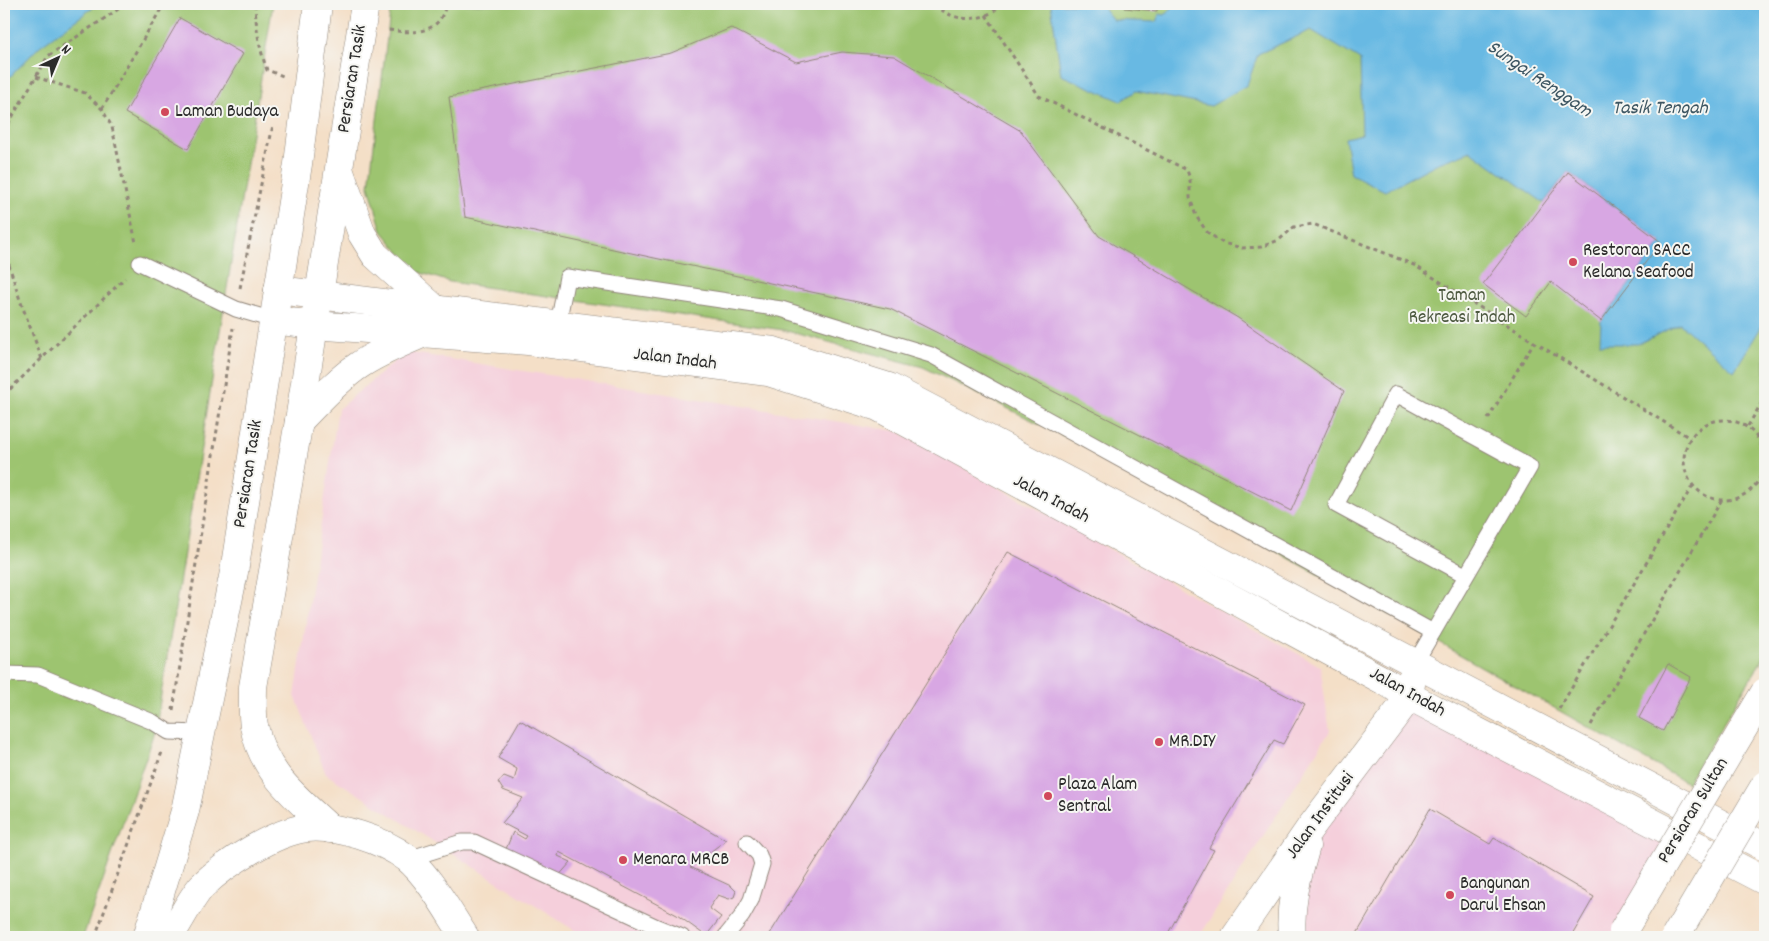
<svg xmlns="http://www.w3.org/2000/svg" width="1769" height="941" font-family="Dekko,sans-serif">
<rect width="100%" height="100%" fill="#f6f6f2"/>
<filter id="ink" filterUnits="userSpaceOnUse"><feTurbulence type="fractalNoise" baseFrequency=".02" numOctaves="2"/><feDisplacementMap in="SourceGraphic" scale="10" xChannelSelector="R" yChannelSelector="G"/><feConvolveMatrix kernelMatrix="1 2 1 2 8 2 1 2 1" color-interpolation-filters="sRGB"/></filter>
<filter id="wash" filterUnits="userSpaceOnUse"><feTurbulence type="fractalNoise" baseFrequency=".0096" numOctaves="4" result="noise"/><feDisplacementMap in="SourceGraphic" scale="20" xChannelSelector="R" yChannelSelector="G"/><feGaussianBlur stdDeviation="1.12" result="paint"/><feColorMatrix in="noise" values="0 0 0 0 0 0 0 0 0 0 0 0 0 0 0 0 0 1.4 0 .05"/><feComposite in="paint" operator="in"/></filter>
<g filter="url(#wash)">
<rect width="100%" height="100%" fill="#f4dfc7"/>
<!-- built -->
<g fill="#f5cfdb">
<path d="M406 352 897 431 1320 666 1330 731 1199 937H585L326 774 295 696 338 409Z"/>
<path d="M1407 700 1678 835 1617 937H1292L1310 828Z"/>
</g>
<!-- green -->
<g fill="#9dc470" stroke="#64784e">
<path d="M4 4H273L155 732 83 937H4Z"/>
<path d="M391 4H1765V655L1687 783 1305 567 1093 450 923 367 783 330 450 282 415 271 382 231 369 186Z"/>
</g>
<!-- water -->
<g fill="#68b9e3" stroke="#4a7287">
<path d="M4 4H98L40 46 4 83Z"/>
<path d="M1051 4H1100L1113 20 1157 22 1159 14 1165 15 1175 4H1765V321L1734 371 1680 324 1638 344H1600L1601 321 1661 242 1568 172 1544 203 1471 151 1436 164 1385 191 1351 174 1345 138 1362 134 1360 60 1311 30 1258 54 1247 85 1211 106 1136 91 1121 101 1061 75Z"/>
</g>
<g id="blocks">
<!-- building -->
<g fill="#d8a7e3">
<path d="M1124 4H1158L1157 11 1124 8Z"/>
<path d="M180 18 243 54 188 149 125 113Z"/>
<path d="M731 28 796 62 842 52 894 56 1021 131 1099 236 1238 318 1344 391 1291 511 890 309 465 217 449 97 671 53Z"/>
<path d="M1568 172 1661 242 1601 321 1551 282 1526 316 1483 284Z"/>
<path d="M1008 552 1305 705 1283 744 1274 740 1209 848 1214 850 1166 937H768Z"/>
<path d="M1668 664 1691 677 1663 731 1639 718Z"/>
<path d="M520 720 726 840 690 867 731 886 736 891 734 897 729 899 718 895 709 908 721 917 706 936 677 915 559 852 558 856 571 862 556 879 504 854 513 832 525 839 527 836 502 823 523 798 503 790 498 782 504 777 514 781 517 769 498 758Z"/>
<path d="M1430 809 1490 844 1494 838 1594 897 1571 937H1355Z"/>
</g>
</g>
</g>
<g filter="url(#ink)">
<use href="#blocks" fill-opacity="0" stroke="#908579" stroke-width="1"/>
<g fill="none" stroke-linecap="round" stroke-linejoin="round">
<!-- service casing -->
<g stroke="#908579" stroke-width="17">
<g id="service">
<path d="M140 263 236 309 273 320"/>
<path d="M558 324 567 277 781 309 931 355 1433 632"/>
<path d="M1415 663 1530 467 1396 394 1336 505 1465 575"/>
<path d="M4 674 38 675 153 722 169 732 201 733"/>
<path d="M408 859 462 842H474L657 927 682 937"/>
<path d="M725 937 742 916 751 900 762 864 759 855 747 842"/>
</g>
</g>
<!-- minor casing -->
<g stroke="#908579" stroke-width="29">
<g id="minor">
<path d="M278 290 774 351 889 387 1765 847"/>
<path d="M273 320 314 325 528 341 768 372 878 407 1388 683 1409 696 1765 881"/>
<path d="M1235 937 1310 828 1407 700 1409 696 1412 678"/>
<path d="M1292 937C1289 905 1297 878 1306 846"/>
</g>
</g>
<!-- secondary casing -->
<g stroke="#908579" stroke-width="29">
<g id="secondary">
<path d="M340 172 362 234 375 255 435 309"/>
<path d="M299 421C318 402 336 381 358 366 378 352 402 343 424 333"/>
<path d="M330 829C297 798 263 773 254 726 252 714 253 700 253 687L299 421 365 4"/>
<path d="M147 937 185 811 234 572 298 164 318 4"/>
<path d="M169 937C179 923 191 898 202 886 224 864 276 831 307 828 338 825 383 840 407 858 429 876 449 913 465 937"/>
</g>
</g>
<!-- path -->
<g stroke="#908579" stroke-width="3" stroke-dasharray="4 4" stroke-linecap="butt">
<path d="M255 4C256 27 259 48 267 70L283 76"/>
<path d="M935 4C938 6 941 10 945 12 962 23 989 20 1001 4"/>
<path d="M986 15 1039 96 1187 170 1190 179V198L1196 216 1207 232 1223 243 1242 248 1261 247 1279 240 1294 227 1313 224 1414 265 1534 342 1690 438"/>
<path d="M389 30C415 34 440 34 446 4"/>
<path d="M36 77 85 93 102 109 112 127 136 243"/>
<path d="M102 109 164 4"/>
<path d="M4 131 48 56 126 4"/>
<path d="M4 249 20 300 42 359"/>
<path d="M240 288 273 125"/>
<path d="M4 395 125 278"/>
<path d="M1488 419 1534 342"/>
<circle cx="1724" cy="460" r="40"/>
<path d="M1748 426 1765 397"/>
<path d="M1559 709 1693 485"/>
<path d="M173 710 233 328"/>
<path d="M1591 725 1721 501"/>
<path d="M95 937 162 752"/>
</g>
<!-- service -->
<use href="#service" stroke="#fff" stroke-width="15"/>
<!-- minor -->
<use href="#minor" stroke="#fff" stroke-width="28"/>
<!-- secondary -->
<use href="#secondary" stroke="#fff" stroke-width="28"/>
<!-- primary-bridge casing -->
<g stroke="#908579" stroke-width="29" stroke-linecap="butt">
<g id="primary-bridge">
<path d="M1623 931 1765 692"/>
<path d="M1675 937 1765 785"/>
</g>
</g>
<!-- primary-bridge -->
<use href="#primary-bridge" stroke="#fff" stroke-width="28"/>
</g>
</g>
<!-- markers -->
<g fill="#d1495b" stroke="#f6f6f2" stroke-width="2">
<circle cx="165" cy="112" r="5"/>
<circle cx="1573" cy="262" r="5"/>
<circle cx="1159" cy="742" r="5"/>
<circle cx="1048" cy="796" r="5"/>
<circle cx="623" cy="860" r="5"/>
<circle cx="1450" cy="895" r="5"/>
</g>
<g text-anchor="middle" dominant-baseline="central" stroke-width="4" stroke-linejoin="round" paint-order="stroke">
<!-- street labels -->
<g font-size="19" fill="#2b2b2b" stroke="#f6f6f2">
<text transform="translate(353 79) rotate(-81)">Persiaran Tasik</text>
<text transform="translate(675 360) rotate(7)">Jalan Indah</text>
<text transform="translate(249 474) rotate(-81)">Persiaran Tasik</text>
<text transform="translate(1051 500) rotate(28)">Jalan Indah</text>
<text transform="translate(1407 693) rotate(29)">Jalan Indah</text>
<text transform="translate(1694 811) rotate(-59)">Persiaran Sultan</text>
<text transform="translate(1321 816) rotate(-54)">Jalan Institusi</text>
</g>
<!-- poi labels -->
<g font-size="19" fill="#2b2b2b" stroke="#f6f6f2" text-anchor="start">
<text x="175" y="112">Laman Budaya</text>
<text x="1583" y="251">Restoran SACC<tspan x="1583" dy="22">Kelana Seafood</tspan></text>
<text x="1169" y="742">MR.DIY</text>
<text x="1058" y="785">Plaza Alam<tspan x="1058" dy="22">Sentral</tspan></text>
<text x="633" y="860">Menara MRCB</text>
<text x="1460" y="884">Bangunan<tspan x="1460" dy="22">Darul Ehsan</tspan></text>
</g>
<!-- park labels -->
<g font-size="19" fill="#4d5940" stroke="#f6f6f2">
<text x="1462" y="296">Taman<tspan x="1462" dy="22">Rekreasi Indah</tspan></text>
</g>
<!-- water labels -->
<g font-size="20" font-style="italic" fill="#3d5662" stroke="#f6f6f2">
<text transform="translate(1539 80) rotate(34)">Sungai Renggam</text>
<text x="1660" y="109">Tasik Tengah</text>
</g>
</g>
<!-- margin -->
<rect width="1769" height="941" fill="none" stroke="#f6f6f2" stroke-width="20"/>
<!-- north arrow -->
<g transform="translate(58 58) rotate(44)" stroke="#f6f6f2" stroke-width="4" paint-order="stroke">
<path d="M0-4L9 19L0 12L-9 19Z" fill="#2b2b2b"/>
<text y="-8" font-size="14" font-weight="bold" text-anchor="middle" fill="#2b2b2b">N</text>
</g>
</svg>
